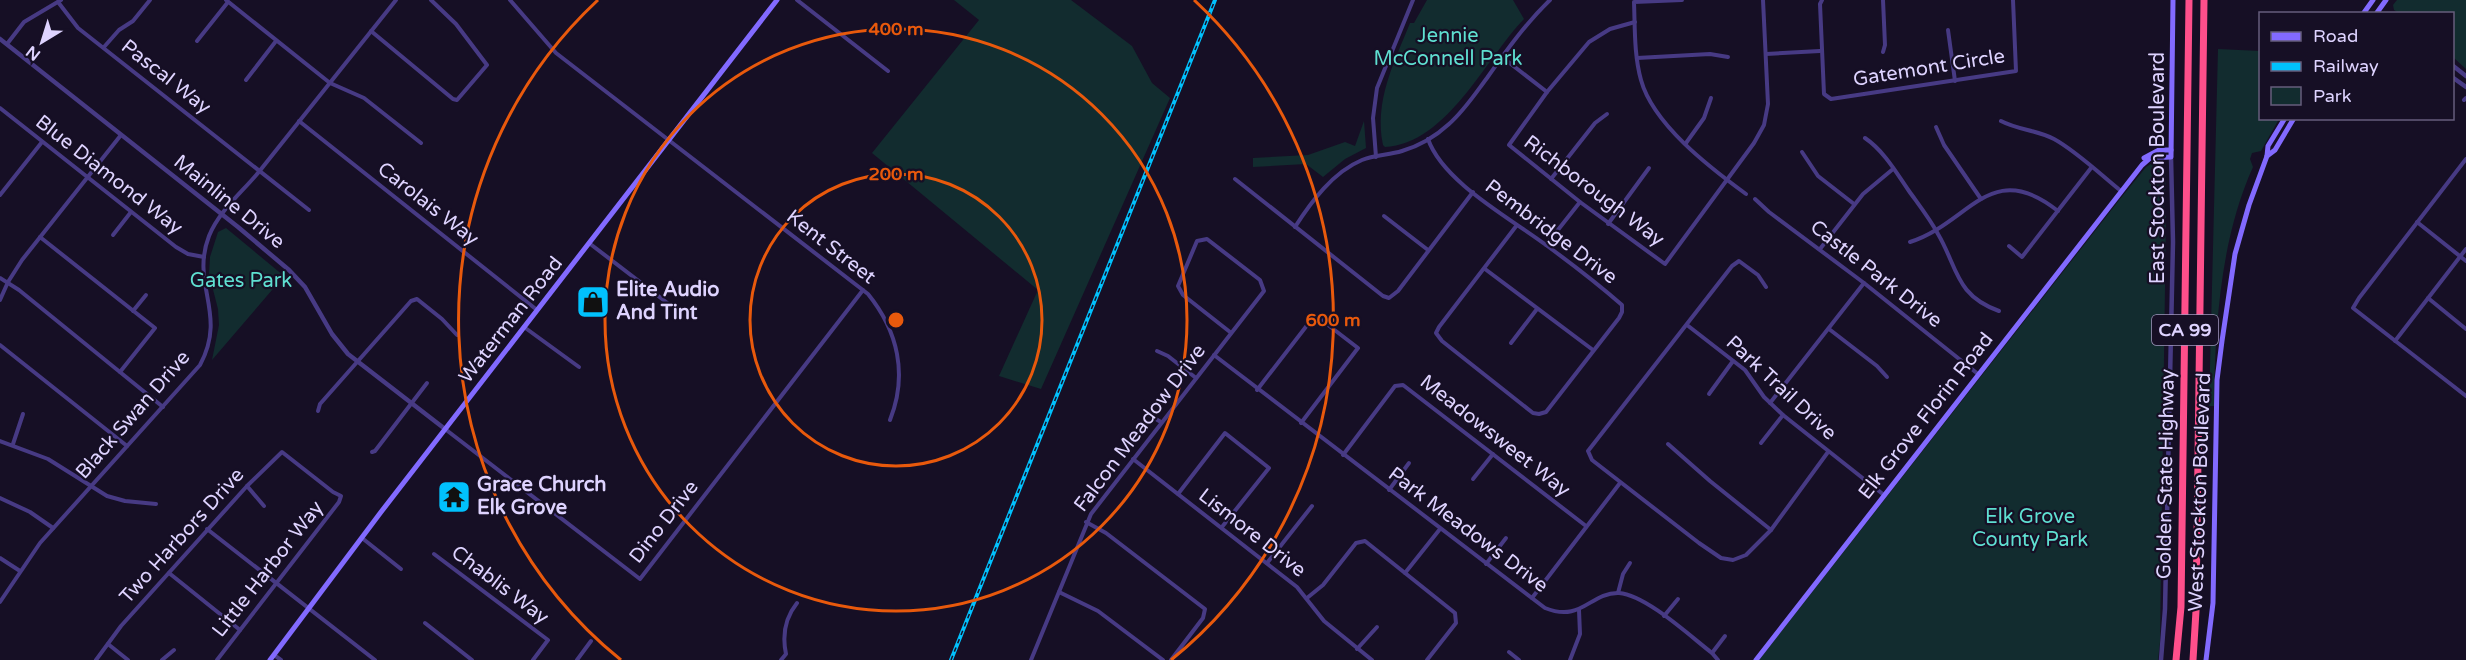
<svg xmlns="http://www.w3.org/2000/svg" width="2466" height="660" font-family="'Varela Round',sans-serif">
<rect width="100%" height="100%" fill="#160f25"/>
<!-- green -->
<g fill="#122c2f">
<path d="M954 0H1071L1132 46 1152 83 1170 98 1041 389 999 376 1038 290 872 153 979 20Z"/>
<path d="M1427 0H1513L1524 19C1486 58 1447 144 1385 147L1383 145C1374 101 1394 63 1410 23H1414Z"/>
<path d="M2397 0H2466V69L2453 57 2452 14 2399 13 2394 10 2393 5Z"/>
<path d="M2218 49 2260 51V118L2279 119 2261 151 2252 153 2250 159 2253 167C2220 240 2215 327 2214 406H2209Z"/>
<path d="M1364 121 1366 148 1345 159 1323 177 1306 164 1253 167V158L1308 155 1345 142 1355 146Z"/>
<path d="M2154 162 2162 165C2171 181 2160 202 2166 216L2160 642 2158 660H1759L2120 199 2146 167Z"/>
<path d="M226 228 284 276 212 360 219 325 218 309 209 274 210 257 218 232Z"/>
</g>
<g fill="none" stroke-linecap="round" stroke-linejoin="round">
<!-- minor -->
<g stroke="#473a84" stroke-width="4">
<path d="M226 0 330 83 364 98 421 143"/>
<path d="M510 0 556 53 868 294C898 331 908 375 890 420"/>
<path d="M797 0 888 71"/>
<path d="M1682 0 1634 2C1635 28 1634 55 1641 80 1653 124 1709 167 1746 194"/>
<path d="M1822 0 1820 4 1824 94 1831 99 2016 71 2013 0"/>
<path d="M58 2 78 28 309 210"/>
<path d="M1635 22 1610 29 1589 42 1547 92 1509 145 1580 202 1665 264 1754 143 1764 125 1768 104 1763 0"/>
<path d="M1948 30 1955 81"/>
<path d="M371 31 453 99 457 100 487 65 456 24 431 0"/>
<path d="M197 41 228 2"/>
<path d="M7 44 24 22 61 0"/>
<path d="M104 47 119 30 133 21 150 0"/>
<path d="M1883 52 1885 45 1883 0"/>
<path d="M1766 54 1820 51"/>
<path d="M1502 57 1547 92"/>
<path d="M1637 58 1710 54 1728 57"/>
<path d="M246 80 276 41"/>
<path d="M2464 100 2466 98"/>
<path d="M0 108 176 247 188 254 204 257"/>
<path d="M299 121 537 310"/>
<path d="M2001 121C2018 130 2037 130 2054 139 2076 151 2100 174 2121 191"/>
<path d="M1936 127 1944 145 1981 199"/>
<path d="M1865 138C1884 151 1896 172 1909 191 1919 205 1930 219 1938 234 1958 268 1955 295 1999 311"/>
<path d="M1428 139C1443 182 1510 218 1546 245 1572 264 1598 284 1622 305V312L1619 318 1546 412 1539 414 1533 413 1442 341 1436 333 1439 327 1517 225"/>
<path d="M1686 143 1704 118 1711 98"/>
<path d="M1802 152 1818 176 1854 204"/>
<path d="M1376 157 1373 118 1377 88 1413 0"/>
<path d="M2466 159 2359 298 2353 308 2466 396"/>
<path d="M1235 179 1383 296 1389 298 1398 291 1473 192"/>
<path d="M1551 179 1595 123 1607 114"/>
<path d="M0 195 42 142"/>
<path d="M1755 199 1769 212 1864 283 1978 374"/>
<path d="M1384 216 1428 250"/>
<path d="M2417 222 2466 261"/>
<path d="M1608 224 1649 168"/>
<path d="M1295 227C1311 202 1333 172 1362 160 1374 155 1389 155 1402 151 1419 146 1436 136 1449 124 1464 111 1475 94 1487 78 1506 51 1526 23 1550 0"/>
<path d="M113 235 131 212"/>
<path d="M40 237 155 328 120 372"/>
<path d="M1910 242C1970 223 1990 157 2058 211"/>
<path d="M589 243 670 305"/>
<path d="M1546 245 1580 202"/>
<path d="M2009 246 2022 257 2091 168"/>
<path d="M1820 249 1863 194 1893 169"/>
<path d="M1485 269 1593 350"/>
<path d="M0 278 19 290 163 407"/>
<path d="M1766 287 1758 275 1739 261 1732 266 1588 451 1592 460 1699 543 1721 558 1733 560 1746 555 1771 530 1828 452"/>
<path d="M2428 298 2466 329"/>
<path d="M0 300 8 282 22 260 121 135"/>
<path d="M133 311 146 295"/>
<path d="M1687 325 1745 370 1764 397 1783 415 1884 495"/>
<path d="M524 327 579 367"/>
<path d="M1829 329 1877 366 1887 377"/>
<path d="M2395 341 2466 249"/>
<path d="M1511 343 1537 309"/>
<path d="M0 345 127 446"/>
<path d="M1157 351 1168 356 1196 378"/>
<path d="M1214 355 1545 608C1582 623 1590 592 1619 593 1646 595 1690 636 1712 653L1718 660"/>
<path d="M1257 390 1315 315 1358 348 1301 423"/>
<path d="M1709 394 1733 361"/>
<path d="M1770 403 1864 283"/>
<path d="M318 411 320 404 411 301 417 299 442 319 457 335"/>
<path d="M1147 414 1161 422"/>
<path d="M445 429 640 579 863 290"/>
<path d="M0 441 48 459 107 496 125 501 156 504"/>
<path d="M1761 443 1783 415"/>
<path d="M13 444 23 414"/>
<path d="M1668 444 1710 481 1771 530"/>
<path d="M372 452 375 451 427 383"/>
<path d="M1343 455 1395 386 1403 385 1586 526"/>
<path d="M1133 459 1297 587 1324 621 1372 660"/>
<path d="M1473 479 1493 454"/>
<path d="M247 486 264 506"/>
<path d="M1389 490 1409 463"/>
<path d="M1178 494 1225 433 1269 468 1222 527"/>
<path d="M0 498 30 512 53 528"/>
<path d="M1086 522 1106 533 1205 609 1203 618 1171 660"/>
<path d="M207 529 375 660"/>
<path d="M362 538 401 569"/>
<path d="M434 554 548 640 533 660"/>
<path d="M0 558 20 571"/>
<path d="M1267 563 1312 506"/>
<path d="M1486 564 1506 538"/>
<path d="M169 573 240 630"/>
<path d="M1405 573 1440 529"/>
<path d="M1059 592 1098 611 1163 660"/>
<path d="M1618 593 1623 574 1630 563"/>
<path d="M1307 598 1323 585 1356 543 1365 541 1455 613 1456 623 1427 660"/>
<path d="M1532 598 1620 483"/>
<path d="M0 602 40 543 200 365C228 313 190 285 209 236 220 209 245 190 262 168 307 112 351 56 396 0"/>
<path d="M1664 616 1678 599"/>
<path d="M425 623 472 660"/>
<path d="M108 644 128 660"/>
<path d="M1357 649 1377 627"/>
<path d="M1509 652 1519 660"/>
<path d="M1712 653 1725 636"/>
<path d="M274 655 281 660"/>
<path d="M96 660 121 626 247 486 282 452 333 492 341 496 339 502 217 660"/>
<path d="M162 660 174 650"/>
<path d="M577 660 591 641"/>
<path d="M781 660 786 654C782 635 785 618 797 603"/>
<path d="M1031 660 1091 514 1264 291 1260 280 1207 239 1197 241 1178 286 1183 295 1230 332"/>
<path d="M1570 660 1580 634 1579 610"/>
</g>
<!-- tertiary -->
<g stroke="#473a84" stroke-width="4.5">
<path d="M0 39 238 227 289 270 305 287 332 334 348 354 445 429"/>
<path d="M2452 65 2466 76"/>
<path d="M2452 77 2466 87"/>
<path d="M2161 660 2165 609 2173 242 2171 157"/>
</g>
<!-- secondary -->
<g stroke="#826aff" stroke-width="5">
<path d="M2363 14 2373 0"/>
<path d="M2376 14 2386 0"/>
<path d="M2267 156 2275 150 2294 118"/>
<path d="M2144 158 2159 150H2171"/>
<path d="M270 660 381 512 777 0"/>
<path d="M1756 660 2142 165 2150 158 2171 157 2173 0"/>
<path d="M2206 660 2213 603 2217 380 2222 341 2235 254 2249 205 2267 156 2268 146 2285 118"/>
</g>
<!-- motorway -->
<g stroke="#fe4f8b" stroke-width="7">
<path d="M2176 660 2181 607 2189 0"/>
<path d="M2193 660 2196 611 2204 0"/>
</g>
<!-- rail casing -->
<g stroke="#01c1fd" stroke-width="4">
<path id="rail" d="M951 660 1215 0"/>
</g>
<!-- rail -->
<use href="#rail" stroke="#160f25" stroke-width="1.5" stroke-dasharray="4.5" stroke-linecap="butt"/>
</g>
<!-- distance rings -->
<g fill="none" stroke="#e8590c" stroke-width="3">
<circle cx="896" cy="320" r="146"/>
<circle cx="896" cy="320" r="291"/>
<path d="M621 660A437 437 0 0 1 598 0M1194 0A437 437 0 0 1 1171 660"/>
</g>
<!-- icons -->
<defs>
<g id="shop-square" transform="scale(1.725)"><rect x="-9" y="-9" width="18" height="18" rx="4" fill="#01c1fd" stroke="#160f25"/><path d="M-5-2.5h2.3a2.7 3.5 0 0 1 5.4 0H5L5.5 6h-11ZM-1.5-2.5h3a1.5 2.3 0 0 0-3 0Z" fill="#111"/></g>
<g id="temple-square" transform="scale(1.725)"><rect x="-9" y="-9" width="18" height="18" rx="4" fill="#01c1fd" stroke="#160f25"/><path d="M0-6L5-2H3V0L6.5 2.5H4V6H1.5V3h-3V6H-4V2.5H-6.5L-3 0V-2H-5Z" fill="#111"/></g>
</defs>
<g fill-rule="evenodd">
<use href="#shop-square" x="593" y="302"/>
<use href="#temple-square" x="454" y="497"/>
</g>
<g text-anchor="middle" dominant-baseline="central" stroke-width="4.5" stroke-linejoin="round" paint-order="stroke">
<!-- shield labels -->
<rect fill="#160f25" stroke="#a298be" stroke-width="1.5" x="2152" y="315" width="66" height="30" rx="4.5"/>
<g font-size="18" font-weight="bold" fill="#ded3ff">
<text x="2185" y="330">CA 99</text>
</g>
<!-- park labels -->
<g font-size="20" fill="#5fdfd1" stroke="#160f25">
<text x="1448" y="36">Jennie<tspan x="1448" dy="23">McConnell Park</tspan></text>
<text x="241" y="281">Gates Park</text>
<text x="2030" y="517">Elk Grove<tspan x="2030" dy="23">County Park</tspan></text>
</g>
<!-- street labels -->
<g font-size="20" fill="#ded3ff" stroke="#160f25">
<text transform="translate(1929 68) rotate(-9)">Gatemont Circle</text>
<text transform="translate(166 77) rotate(38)">Pascal Way</text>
<text transform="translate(2158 168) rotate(-90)">East Stockton Boulevard</text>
<text transform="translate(109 175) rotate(38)">Blue Diamond Way</text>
<text transform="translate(1594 191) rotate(37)">Richborough Way</text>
<text transform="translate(229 202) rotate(39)">Mainline Drive</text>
<text transform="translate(428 204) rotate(38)">Carolais Way</text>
<text transform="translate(1551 232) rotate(37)">Pembridge Drive</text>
<text transform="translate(831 247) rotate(38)">Kent Street</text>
<text transform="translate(1876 274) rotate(38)">Castle Park Drive</text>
<text transform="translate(511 320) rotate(-52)">Waterman Road</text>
<text transform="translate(1781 388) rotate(43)">Park Trail Drive</text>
<text transform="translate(133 415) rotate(-49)">Black Swan Drive</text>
<text transform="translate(1926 416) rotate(-52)">Elk Grove Florin Road</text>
<text transform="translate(1140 428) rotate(-53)">Falcon Meadow Drive</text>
<text transform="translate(1495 436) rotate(38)">Meadowsweet Way</text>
<text transform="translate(2166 474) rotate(-89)">Golden State Highway</text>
<text transform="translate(2200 492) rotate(-88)">West Stockton Boulevard</text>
<text transform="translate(664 522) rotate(-52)">Dino Drive</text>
<text transform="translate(1468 530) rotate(37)">Park Meadows Drive</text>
<text transform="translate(1252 533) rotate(38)">Lismore Drive</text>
<text transform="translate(182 536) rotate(-48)">Two Harbors Drive</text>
<text transform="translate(268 569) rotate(-52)">Little Harbor Way</text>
<text transform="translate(500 585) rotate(37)">Chablis Way</text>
</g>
<!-- poi labels -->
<g font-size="20" font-weight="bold" fill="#ded3ff" stroke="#160f25" text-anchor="start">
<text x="616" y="290">Elite Audio<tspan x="616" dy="23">And Tint</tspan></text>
<text x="477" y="485">Grace Church<tspan x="477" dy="23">Elk Grove</tspan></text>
</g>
</g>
<circle cx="896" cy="320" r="9" fill="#e8590c" stroke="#160f25" stroke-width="3"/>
<g font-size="18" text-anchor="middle" font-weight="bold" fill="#e8590c" stroke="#160f25" stroke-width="4.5" stroke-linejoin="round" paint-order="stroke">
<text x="896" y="35">400 m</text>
<text x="896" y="180">200 m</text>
<text x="1333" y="326">600 m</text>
</g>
<!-- legend -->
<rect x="2259" y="12" width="195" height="108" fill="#160f25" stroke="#665d7c" stroke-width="1.5"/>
<rect x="2271" y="32" width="30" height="9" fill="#826aff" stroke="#665d7c" stroke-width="1.5"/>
<text x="2313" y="42" font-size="18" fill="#ded3ff">Road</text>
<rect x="2271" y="62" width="30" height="9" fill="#01c1fd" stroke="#665d7c" stroke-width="1.5"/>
<text x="2313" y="72" font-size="18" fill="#ded3ff">Railway</text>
<rect x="2271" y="87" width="30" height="18" fill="#122c2f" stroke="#665d7c" stroke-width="1.5"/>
<text x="2313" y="102" font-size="18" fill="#ded3ff">Park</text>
<!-- north arrow -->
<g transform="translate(42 42) rotate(218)" stroke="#160f25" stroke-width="4.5" paint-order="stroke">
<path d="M0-4.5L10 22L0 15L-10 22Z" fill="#ded3ff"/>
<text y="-9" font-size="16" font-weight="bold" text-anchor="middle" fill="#ded3ff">N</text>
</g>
</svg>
